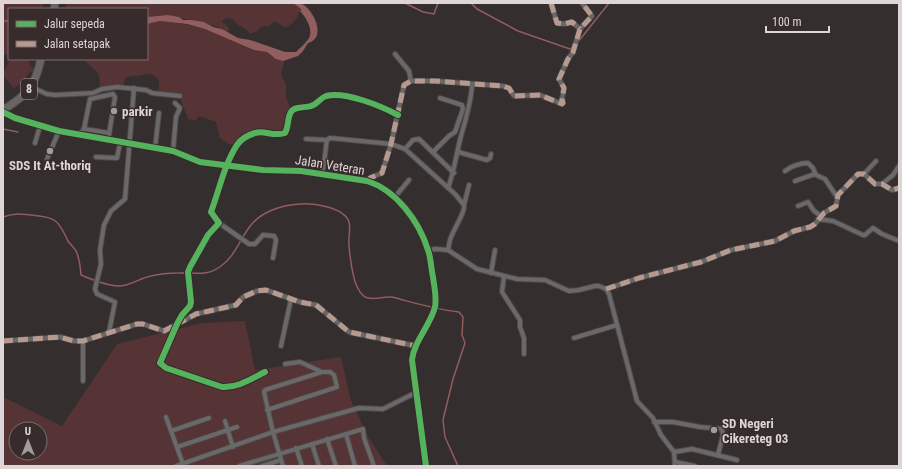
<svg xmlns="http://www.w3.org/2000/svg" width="902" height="469" font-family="'Roboto Condensed',sans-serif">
<rect width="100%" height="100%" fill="#342e2e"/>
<!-- green -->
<g fill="#563335" fill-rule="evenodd">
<path d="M3 3H44L42 9H9V56L3 54Z"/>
<path d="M66 3H295C296 4 299 7 300 8 301 13 292 28 285 27 281 26 279 22 274 22L269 26 261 27 257 31 250 34 248 31 237 24 233 19 228 18 224 19 222 22 227 25 229 30 227 33 220 28 215 26 189 21 188 19 147 18V9H66Z"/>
<path d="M160 21C203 24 245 42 285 59L281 74 286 84V97L291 109 288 128 281 134 257 131 233 145 229 144 220 138 216 122 199 116 195 121 188 119 179 95 159 93V80L152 74 126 77 123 86 120 87 100 88 99 74 83 59H65H147V24Z"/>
<path d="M10 59H28L31 67 35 69 34 73 30 72 22 83 14 88 3 76V73Z"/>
<path d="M245 321 255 370 341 357 351 401 368 436 387 466H3V397L62 426 117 344 202 323ZM16 429H40V453H16Z"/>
</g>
<!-- water -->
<path fill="#915d5f" d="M293 3C296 3 300 3 302 4 314 10 327 38 308 43L303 51 298 56 283 61 276 59 267 52 254 50 205 29 187 24 160 21 147 24V17L168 15 179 17 183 20H191L204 22 213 27 222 29 238 38 250 40 285 52H296C300 48 306 43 309 38 314 29 304 13 297 9L301 11V9Z"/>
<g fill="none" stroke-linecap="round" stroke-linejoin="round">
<!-- stream -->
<g stroke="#915d5f" stroke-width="1.5">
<path d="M405 3 423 12 434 14 438 3"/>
<path d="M471 3 477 9 518 31 570 49 574 46"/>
<path d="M3 21H9"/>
<path d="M578 42 609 3"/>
<path d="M3 129 18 132"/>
<path d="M3 217C13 213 20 214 31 215 55 217 58 219 68 241 70 244 74 247 76 251 80 259 80 266 81 275 93 280 107 286 119 286 130 286 140 278 151 276 159 274 169 273 178 273 194 272 207 277 221 266 234 257 239 242 248 229 259 212 281 205 300 204 313 203 344 207 349 222 351 229 348 238 349 246 350 258 352 271 355 282 357 287 360 294 365 297 373 301 383 296 391 297 395 297 399 299 403 300 422 305 440 310 459 312L463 317 462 335 465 343 453 379 443 420 445 437 458 466"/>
</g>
<!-- street casing -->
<g stroke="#4e4a4a" stroke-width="6">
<g id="street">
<path d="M551 3 557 23 564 24 572 22 580 29"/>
<path d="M395 54 409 71 411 81"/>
<path d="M31 87 47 94 55 95 93 93 102 89 117 87 146 90 152 93 180 96"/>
<path d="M3 112 15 118 59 131 173 151 200 162 263 170 301 171 367 181C396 190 419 221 428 250 431 258 431 268 433 277 434 286 437 297 435 307 430 326 414 341 412 360L426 466"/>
<path d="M84 129 109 133"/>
<path d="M79 135 84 129 90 99 113 94 115 97 108 141"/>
<path d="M306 139 327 140"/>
<path d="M35 143 40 126"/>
<path d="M155 148 159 113"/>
<path d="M405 149 413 140 419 139 454 173"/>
<path d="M173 151 176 117 180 108 175 103"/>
<path d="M433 152 449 136 455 132 463 109 462 105 440 98"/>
<path d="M458 152 487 160 490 158 491 154"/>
<path d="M96 157 117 158 120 143"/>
<path d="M47 159 59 131"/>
<path d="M785 171C791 166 801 163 808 163L813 168 816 175 825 179 837 197"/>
<path d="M322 173C325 162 325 151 327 140L330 138 391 144 405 149 455 194 464 205C466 211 452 232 450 240 449 243 449 247 448 250"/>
<path d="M864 174 876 161"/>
<path d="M367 181 370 178 382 173 391 144 404 85 411 81H435L503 86 509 88 514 96 540 95 562 104 563 103 562 99 564 88 559 79 568 59 573 52 580 29 592 16 582 3"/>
<path d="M795 181 815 174"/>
<path d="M882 184 893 175 899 166"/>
<path d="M448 188C454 172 456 156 460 140 465 121 471 104 472 85"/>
<path d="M394 198 409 180"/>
<path d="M464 205 469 185"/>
<path d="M798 206 808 202 814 211 821 216"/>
<path d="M818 219 833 221 863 235H865L873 228 882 234 899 241"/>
<path d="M219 223 249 244H255L263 235 274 236 276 240 273 258"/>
<path d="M428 250 436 249 448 250 477 269 517 279 545 280 569 291 579 290 595 286H599L606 289 609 294 637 401 653 418 661 435 674 452 675 466"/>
<path d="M491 273 495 250"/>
<path d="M504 276 502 292 520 320V327L524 338V354"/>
<path d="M606 289 639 278 701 262 731 250 775 241 794 231 810 227 815 224 824 213 836 206 838 195 858 174H864L875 184H882L892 190 899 188"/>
<path d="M109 332 115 302 97 294 95 289 101 264 100 250 104 225 111 211 125 199 134 88"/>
<path d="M574 338 617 325"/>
<path d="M3 341 60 337 74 341H83L137 324H143L164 331 196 314 236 305 243 297 257 291 266 290 300 302 316 305 349 332 416 346"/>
<path d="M281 346 291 299"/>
<path d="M265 372C251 379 238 388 222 387L166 368 160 363 177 324 182 315 190 306 191 302 188 272 190 267 208 235 219 223 211 212C219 191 224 165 237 145 241 139 248 135 255 133 265 130 273 137 285 133 289 126 287 118 291 112 295 106 306 108 311 106 318 104 320 98 326 96 345 91 381 106 398 115"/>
<path d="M83 381V341"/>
<path d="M267 410 337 387 334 375 330 372H322L300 362 285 364"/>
<path d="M166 417 183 464"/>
<path d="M225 421 233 447"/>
<path d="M654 422H673L700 427 722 429 723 435 718 455"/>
<path d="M171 431 209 418"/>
<path d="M346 434 355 466"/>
<path d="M327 439 336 466"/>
<path d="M312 444 319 466"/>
<path d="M177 447 237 427"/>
<path d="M296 448 302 466"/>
<path d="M674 452 692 449 737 460"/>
<path d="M675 462 695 466"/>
<path d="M176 466 273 432 359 408 383 409 415 393"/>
<path d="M239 466 363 429 364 438 374 466"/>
<path d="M262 466 281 460"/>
<path d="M283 466 273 432 264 392 265 390 322 372"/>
</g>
</g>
<!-- highway casing -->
<g stroke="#4e4a4a" stroke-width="9">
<g id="highway">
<path d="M54 9 55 3"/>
<path d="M3 110C27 95 35 87 41 59"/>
</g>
</g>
<!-- street -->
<use href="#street" stroke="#6a6868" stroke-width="4"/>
<!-- highway -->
<use href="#highway" stroke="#6a6565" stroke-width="7"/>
<!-- quiet -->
<g stroke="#b69a8f" stroke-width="5" stroke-dasharray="10 5" stroke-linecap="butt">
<path d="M551 3 557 23 564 24 572 22 580 29"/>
<path d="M367 181 370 178 382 173 391 144 404 85 411 81H435L503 86 509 88 514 96 540 95 562 104 563 103 562 99 564 88 559 79 568 59 573 52 580 29 592 16 582 3"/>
<path d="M606 289 639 278 701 262 731 250 775 241 794 231 810 227 815 224 824 213 836 206 838 195 858 174H864L875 184H882L892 190 899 188"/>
<path d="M3 341 60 337 74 341H83L137 324H143L164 331 196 314 236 305 243 297 257 291 266 290 300 302 316 305 349 332 416 346"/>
</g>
<!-- cycleway casing -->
<g stroke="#372b2b" stroke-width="8">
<g id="cycleway">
<path d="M3 112 15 118 59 131 173 151 200 162 263 170 301 171 367 181C396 190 419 221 428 250 431 258 431 268 433 277 434 286 437 297 435 307 430 326 414 341 412 360L426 466"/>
<path d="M265 372C251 379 238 388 222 387L166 368 160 363 177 324 182 315 190 306 191 302 188 272 190 267 208 235 219 223 211 212C219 191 224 165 237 145 241 139 248 135 255 133 265 130 273 137 285 133 289 126 287 118 291 112 295 106 306 108 311 106 318 104 320 98 326 96 345 91 381 106 398 115"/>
</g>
</g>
<!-- cycleway -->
<use href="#cycleway" stroke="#56b35d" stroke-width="6"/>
</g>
<!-- markers -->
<g fill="#a29b9b" stroke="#372b2b" stroke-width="1.5">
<circle cx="114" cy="111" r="4"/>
<circle cx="50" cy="151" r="4"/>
<circle cx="714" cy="430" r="4"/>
</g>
<g text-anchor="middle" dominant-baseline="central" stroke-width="3" stroke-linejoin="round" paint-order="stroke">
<!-- shield labels -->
<rect fill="#372b2b" stroke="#aca3a3" stroke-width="1" x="21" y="79" width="16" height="20" rx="3"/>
<g font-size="12" font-weight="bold" fill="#ded6d6">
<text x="29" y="89">8</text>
</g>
<!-- poi labels -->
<g font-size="13" font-weight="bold" fill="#ded6d6" stroke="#372b2b" text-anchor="start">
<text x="122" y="111">parkir</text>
<text x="50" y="165" text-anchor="middle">SDS It At-thoriq</text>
<text x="722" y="423">SD Negeri<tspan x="722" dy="15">Cikereteg 03</tspan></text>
</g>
<!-- street labels -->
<g font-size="13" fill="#ded6d6" stroke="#372b2b">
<text transform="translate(330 165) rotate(9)">Jalan Veteran</text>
</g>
</g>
<!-- border -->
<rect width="902" height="469" fill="none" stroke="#ded6d6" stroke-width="8"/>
<!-- legend -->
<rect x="8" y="8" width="140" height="52" fill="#372b2b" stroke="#7a6f6f"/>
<rect x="16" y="21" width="20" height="6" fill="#56b35d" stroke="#7a6f6f"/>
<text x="44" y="28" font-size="12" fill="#ded6d6">Jalur sepeda</text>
<rect x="16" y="41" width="20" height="6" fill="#b69a8f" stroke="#7a6f6f"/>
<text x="44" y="48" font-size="12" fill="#ded6d6">Jalan setapak</text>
<!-- north arrow -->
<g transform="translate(28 441)"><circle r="19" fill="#372b2b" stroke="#7a6f6f"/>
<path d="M0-3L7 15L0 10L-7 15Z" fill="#a29b9b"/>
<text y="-6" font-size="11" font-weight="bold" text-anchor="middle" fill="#ded6d6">U</text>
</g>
<!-- scale -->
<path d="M766 26v6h63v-6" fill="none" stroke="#ded6d6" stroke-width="2"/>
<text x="772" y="26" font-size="12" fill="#ded6d6" stroke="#372b2b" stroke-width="3" paint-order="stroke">100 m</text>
</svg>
